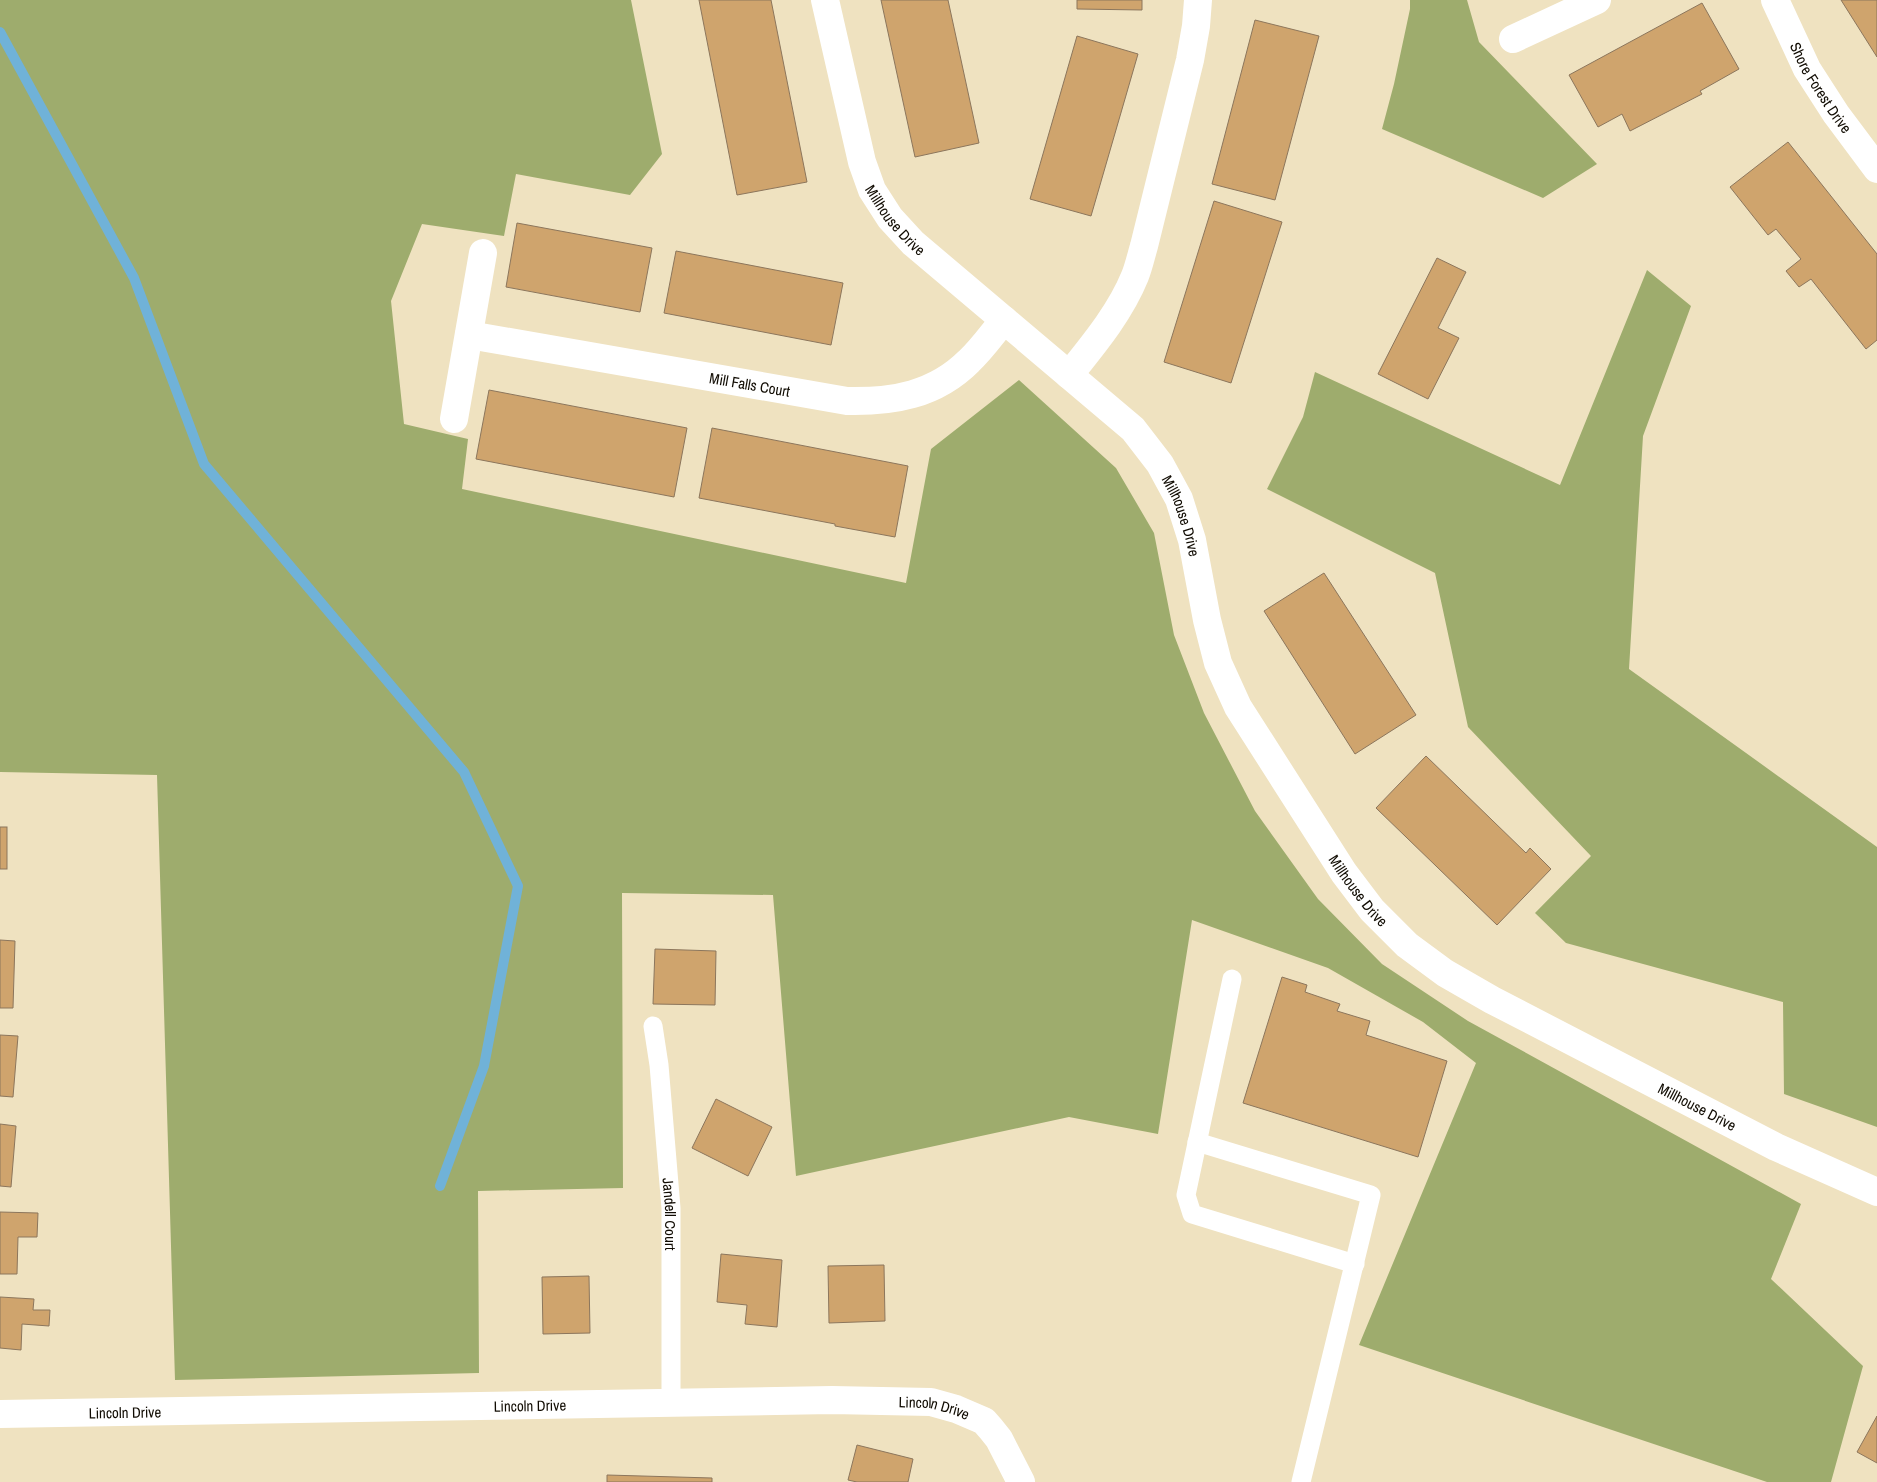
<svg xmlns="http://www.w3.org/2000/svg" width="1877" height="1482" font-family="'Archivo Narrow',sans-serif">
<rect width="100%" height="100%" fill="#efe2c0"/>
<!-- forest -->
<g fill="#9eac6d">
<path d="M0 0H631L662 154 630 195 516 174 504 236 422 224 391 301 404 424 468 439 462 489 906 583 931 449 1019 380 1116 468 1154 533 1174 635 1204 713 1255 811 1318 899 1382 964 1468 1021 1801 1204 1771 1279 1863 1366 1831 1482H1767L1359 1345 1476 1063 1423 1022 1328 968 1192 920 1158 1134 1069 1117 796 1176 773 895 622 893 623 1188 478 1191 479 1373 175 1380 157 775 0 772Z"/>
<path d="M1410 0H1467L1479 42 1597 164 1543 198 1382 129 1394 84 1410 9Z"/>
<path d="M1647 270 1691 306 1643 436 1629 669 1877 847V1127L1784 1094 1783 1002 1566 943 1535 913 1591 856 1468 727 1435 573 1267 489 1303 417 1315 372 1560 485Z"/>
</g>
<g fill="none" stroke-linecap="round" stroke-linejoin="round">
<!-- stream -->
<path stroke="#70b2d8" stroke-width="10" d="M0 32 134 278 204 464 464 772 518 886 484 1066 440 1186"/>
</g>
<!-- building -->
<g fill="#cfa46d" stroke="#8c765c">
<path d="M699 0H771L807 182 737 195Z"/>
<path d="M881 0H948L979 143 915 157Z"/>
<path d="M1077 0H1142V10L1077 9Z"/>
<path d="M1841 0H1877V57Z"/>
<path d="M1702 3 1739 69 1700 91 1702 94 1630 131 1622 114 1598 127 1569 75Z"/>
<path d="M1255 20 1319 36 1275 200 1212 184Z"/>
<path d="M1077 36 1138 54 1091 216 1030 199Z"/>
<path d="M1788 142 1877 254V340L1866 349 1811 279 1799 287 1786 271 1801 259 1776 229 1768 235 1730 187Z"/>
<path d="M1214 201 1282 222 1231 383 1164 362Z"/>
<path d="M517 223 652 248 640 312 506 287Z"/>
<path d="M676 251 843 283 831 345 664 313Z"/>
<path d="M1437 258 1466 272 1438 328 1459 338 1428 399 1378 374Z"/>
<path d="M489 390 687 428 674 497 476 459Z"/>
<path d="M712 428 908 466 895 537 835 526V524L699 498Z"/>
<path d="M1324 573 1416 715 1355 754 1264 611Z"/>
<path d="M1426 756 1526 853 1530 848 1551 869 1497 925 1376 808Z"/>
<rect x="0" y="827" width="7" height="42"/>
<path d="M0 940 15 941 13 1008H0Z"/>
<path d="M655 949 716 951 715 1005 653 1004Z"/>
<path d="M1282 977 1307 985 1305 992 1340 1004 1337 1011 1370 1021 1366 1035 1447 1061 1418 1157 1243 1103Z"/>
<path d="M0 1035 18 1036 13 1097 0 1096Z"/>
<path d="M716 1099 772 1127 748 1176 692 1148Z"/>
<path d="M0 1124 16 1126 11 1187 0 1186Z"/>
<path d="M0 1212 38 1213 37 1237H18L17 1274H0Z"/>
<path d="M721 1254 782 1260 777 1327 745 1324 747 1305 717 1302Z"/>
<path d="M884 1265 885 1321 829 1323 828 1266Z"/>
<path d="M589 1276 590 1333 543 1334 542 1277Z"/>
<path d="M0 1297 34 1299 33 1310H50L49 1326 22 1324 21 1350 0 1348Z"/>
<path d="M1877 1416V1463L1857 1452Z"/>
<path d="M857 1445 913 1459 908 1482H857L848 1480Z"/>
<path d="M607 1475 712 1478V1482H607Z"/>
</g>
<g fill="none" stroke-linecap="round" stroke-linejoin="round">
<!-- lane -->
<g stroke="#fff" stroke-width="19">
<path d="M1232 979 1186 1195 1192 1214 1355 1264"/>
<path id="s1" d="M653 1026 659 1065 671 1208V1403"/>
<path d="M1197 1142 1371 1195 1301 1482"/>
</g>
<!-- street -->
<g stroke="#fff" stroke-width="28">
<path id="s2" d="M825 0 862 162 872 190 890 218 913 243 1133 429 1160 464 1179 499 1192 540 1207 620 1218 663 1238 707 1344 873 1372 910 1407 945 1445 973 1492 1000 1776 1147 1877 1192"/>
<path id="s3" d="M1775 0 1807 69 1836 114 1877 169"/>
<path d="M1513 39 1597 0"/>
<path id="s4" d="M469 335 847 401C893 402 935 395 969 361 982 349 993 333 1004 320"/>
<path d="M1069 375C1093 345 1120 313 1135 276 1139 266 1141 256 1144 246L1190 60 1196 26 1198 0"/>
<path d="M454 419 483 253"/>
<path id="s5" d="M0 1414 832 1400 931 1402 956 1409 984 1421 991 1429 999 1439 1021 1482"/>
</g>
</g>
<g text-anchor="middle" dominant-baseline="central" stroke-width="5" stroke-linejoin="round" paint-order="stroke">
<!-- street labels -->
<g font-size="15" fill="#100b02" stroke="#efe2c0">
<text stroke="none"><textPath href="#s3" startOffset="99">Shore Forest Drive</textPath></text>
<text stroke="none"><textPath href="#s2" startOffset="234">Millhouse Drive</textPath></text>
<text stroke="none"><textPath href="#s4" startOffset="285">Mill Falls Court</textPath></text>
<text stroke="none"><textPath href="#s2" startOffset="652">Millhouse Drive</textPath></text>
<text stroke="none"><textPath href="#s2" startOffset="1072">Millhouse Drive</textPath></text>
<text stroke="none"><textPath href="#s2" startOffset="1478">Millhouse Drive</textPath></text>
<text stroke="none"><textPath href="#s1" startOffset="189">Jandell Court</textPath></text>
<text stroke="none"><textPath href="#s5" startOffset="530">Lincoln Drive</textPath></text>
<text stroke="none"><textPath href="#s5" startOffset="935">Lincoln Drive</textPath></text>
<text stroke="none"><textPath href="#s5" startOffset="125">Lincoln Drive</textPath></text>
</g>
</g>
</svg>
